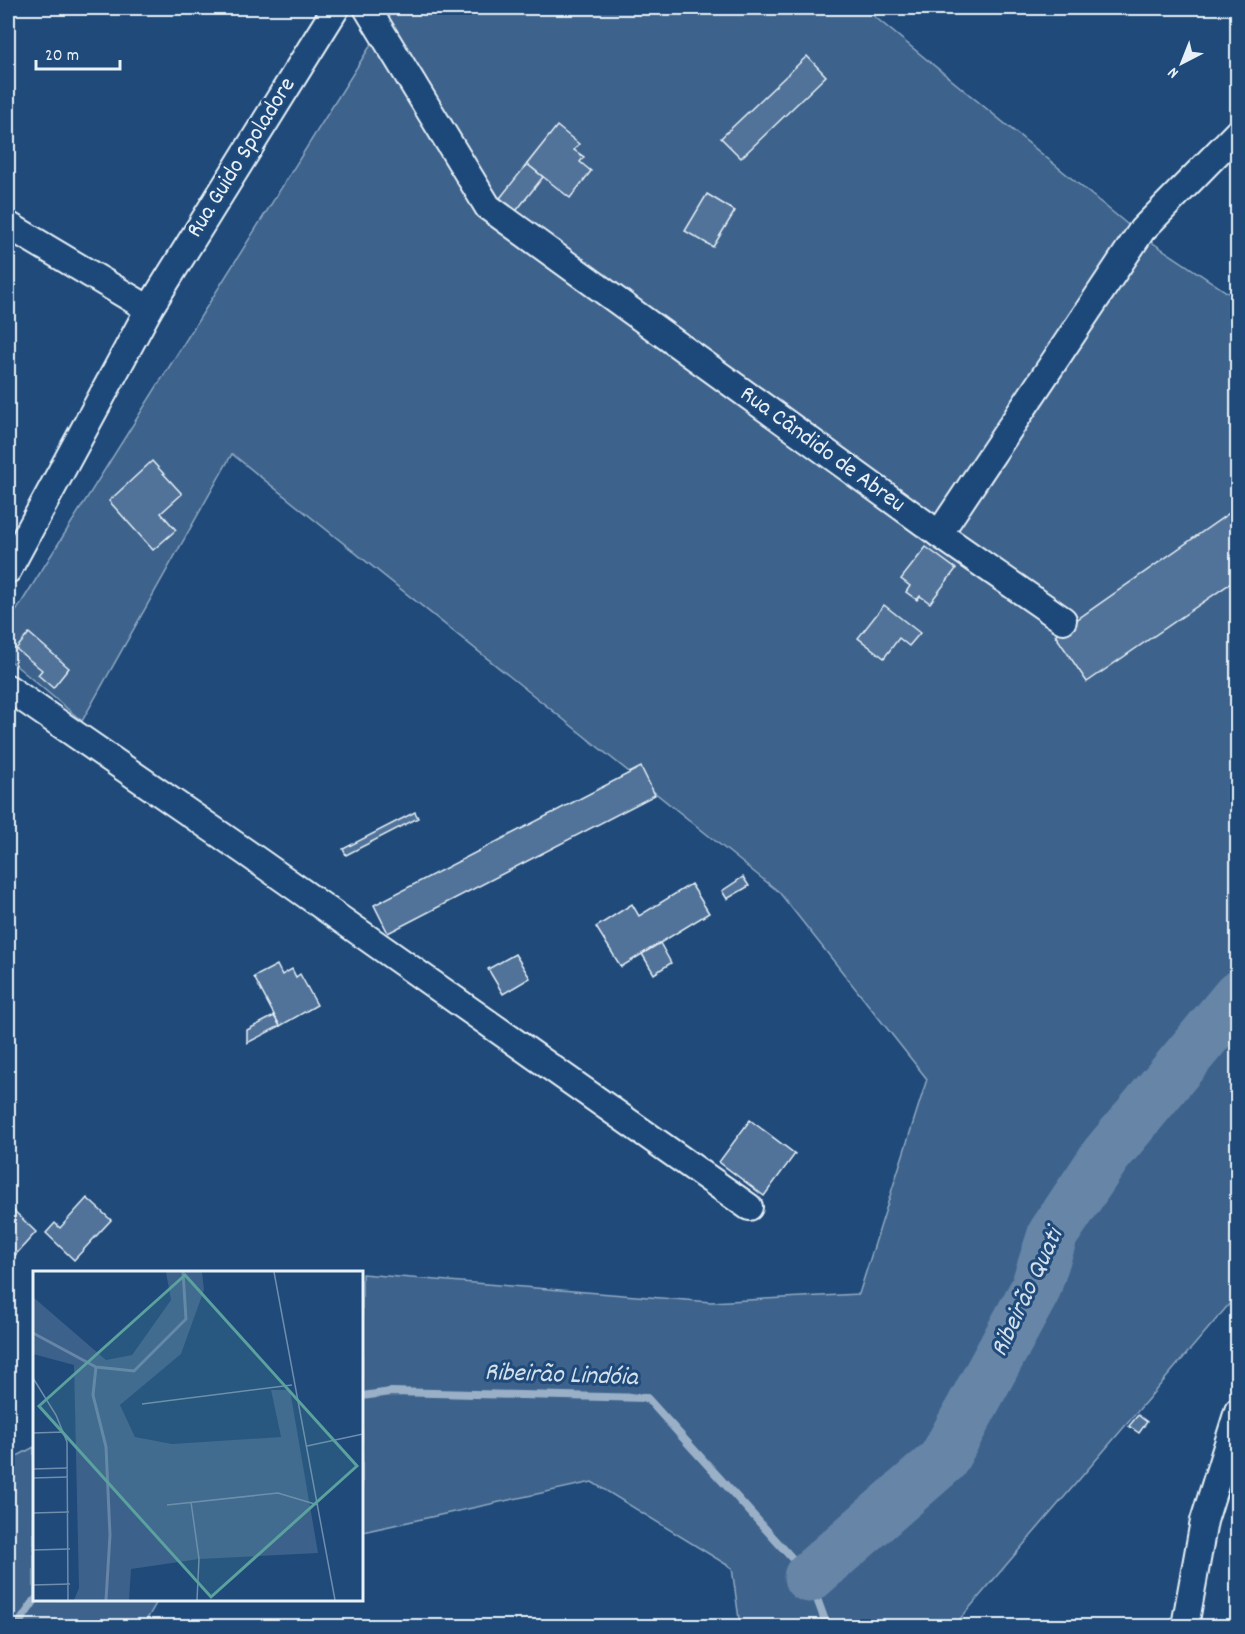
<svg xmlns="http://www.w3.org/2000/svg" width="1245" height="1634" font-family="Dekko,sans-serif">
<rect width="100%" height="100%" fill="#1f4a7a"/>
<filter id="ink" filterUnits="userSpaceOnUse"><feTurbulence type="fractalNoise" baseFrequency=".0167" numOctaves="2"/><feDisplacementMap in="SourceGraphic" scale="12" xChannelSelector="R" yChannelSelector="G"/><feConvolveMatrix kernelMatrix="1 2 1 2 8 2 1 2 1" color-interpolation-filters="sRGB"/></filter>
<g filter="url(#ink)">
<!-- green -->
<g fill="#3c628c" stroke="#92aac2" stroke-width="1.5">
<path d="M394 8H864L1138 233 1237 299V1295L954 1626H740L732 1568 592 1482 362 1532V1274L711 1302 859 1294 927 1079 779 892 232 454 82 721 8 659V624Z"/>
<path d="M34 1447V1600H158L143 1626H8V1461Z"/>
</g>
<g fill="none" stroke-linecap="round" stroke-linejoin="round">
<!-- stream -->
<g stroke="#9ab0c7" stroke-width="8">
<path d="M362 1396 391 1392 647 1398 809 1577 827 1626"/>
<path d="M17 1626 35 1600"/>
</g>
<!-- river -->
<path stroke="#6685a7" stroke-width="51" d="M809 1577 943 1460 1035 1290 1053 1234 1106 1155 1238 996"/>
</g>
<!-- building -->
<g fill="#517399" stroke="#e8f1f8" stroke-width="1.5">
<path d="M807 56 826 76 741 158 721 138Z"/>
<path d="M557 126 579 144 574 150 584 157 580 162 591 171 570 198 527 164Z"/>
<path d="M527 164 543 177 509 220 493 207Z"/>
<path d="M707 194 735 211 713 247 685 231Z"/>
<path d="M152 461 182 494 161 513 176 530 153 550 109 501Z"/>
<path d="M1238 507V578L1087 682 1055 635Z"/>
<path d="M926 547 956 569 930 603 920 596 917 600 906 592 910 586 901 579Z"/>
<path d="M884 605 920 633 909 646 899 638 884 658 858 638Z"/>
<path d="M29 633 69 668 53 688 38 675 42 670 16 649Z"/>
<path d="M641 767 655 795 388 933 374 905Z"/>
<path d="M415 812 418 818 346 855 343 849Z"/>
<path d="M743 877 749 886 727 899 722 891Z"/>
<path d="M691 884 709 913 621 967 596 927 632 904 639 916Z"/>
<path d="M660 943 671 963 654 974 642 954Z"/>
<path d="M515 954 530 978 503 994 488 969Z"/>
<path d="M277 965 282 975 292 969 296 977 300 974 317 1005 280 1026 254 977Z"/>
<path d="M274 1016 280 1026 247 1043V1030Z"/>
<path d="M750 1120 795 1154 764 1196 719 1162Z"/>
<path d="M87 1198 111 1220 74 1260 46 1233 55 1223 60 1228Z"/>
<path d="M8 1205 36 1232 8 1263Z"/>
<path d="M1138 1415 1147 1422 1139 1433 1129 1426Z"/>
</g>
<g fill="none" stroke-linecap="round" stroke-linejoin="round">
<!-- street casing -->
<g stroke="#e8f1f8" stroke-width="30">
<g id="street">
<path d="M367 8 488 207 939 534 1063 620"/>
<path d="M8 225 149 309"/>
<path d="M939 534 1142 230 1238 132"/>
<path d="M8 570 149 309 336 8"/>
<path d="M8 688 247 853 749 1207"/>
<path d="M1185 1626 1204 1521 1238 1411"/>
</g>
</g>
<!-- street -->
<use href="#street" stroke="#1f4a7a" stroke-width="26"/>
</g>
</g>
<g text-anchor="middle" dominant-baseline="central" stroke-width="6" stroke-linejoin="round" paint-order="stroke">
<!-- street labels -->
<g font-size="24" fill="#e8f1f8" stroke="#1f4a7a">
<text transform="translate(242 158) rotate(-58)">Rua Guido Spoladore</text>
<text transform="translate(822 450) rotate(36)">Rua Cândido de Abreu</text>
</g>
<!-- water labels -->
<g font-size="26" font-style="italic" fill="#d4e1ec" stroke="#1f4a7a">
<text transform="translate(1028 1293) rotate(-65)">Ribeirão Quati</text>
<text transform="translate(561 1376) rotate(2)">Ribeirão Lindóia</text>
</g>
</g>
<!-- overview -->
<g transform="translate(33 1271)">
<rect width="330" height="330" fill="#1f4a7a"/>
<path d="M133 1H169L171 19 148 83 87 134 102 166 139 173 248 166 238 119H257L285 282 166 288 98 298 96 329H41L46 317 41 94 0 83V26L73 89 99 84 138 29Z" fill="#3c628c"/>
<path fill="none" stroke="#6685a7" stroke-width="3" d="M0 62 63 96 101 100 153 48 150 1M63 96 60 124 73 176 77 264 73 329"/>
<path fill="none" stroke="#6f8dac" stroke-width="1.5" d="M241 1 302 329M0 107 23 144 34 171 35 329M109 133 259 114M0 162 31 161M274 175 330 163M0 198 35 197M0 207 35 206M158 231 166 288 164 329M134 234 245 222 285 234M0 242 36 241M0 279 37 278M0 314 37 313"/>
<path fill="#5ba19e" fill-opacity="0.15" stroke="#5ba19e" stroke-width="3" d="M152 4 324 195 178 326 6 135Z"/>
<rect width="330" height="330" fill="none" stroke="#e8f1f8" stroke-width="3"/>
</g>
<!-- margin -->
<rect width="1245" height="1634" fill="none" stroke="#1f4a7a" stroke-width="30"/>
<rect x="15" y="15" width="1215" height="1604" fill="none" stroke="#e8f1f8" stroke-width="2" filter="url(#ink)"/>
<!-- north arrow -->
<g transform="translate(1182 63) rotate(222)" stroke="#1f4a7a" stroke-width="4.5" paint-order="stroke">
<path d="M0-4.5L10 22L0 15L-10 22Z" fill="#e8f1f8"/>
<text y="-9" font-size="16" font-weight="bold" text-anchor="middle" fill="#e8f1f8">N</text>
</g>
<!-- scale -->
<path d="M36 60v9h84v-9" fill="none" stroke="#e8f1f8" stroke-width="3"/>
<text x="45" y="60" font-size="18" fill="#e8f1f8" stroke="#1f4a7a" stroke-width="4.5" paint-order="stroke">20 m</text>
</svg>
